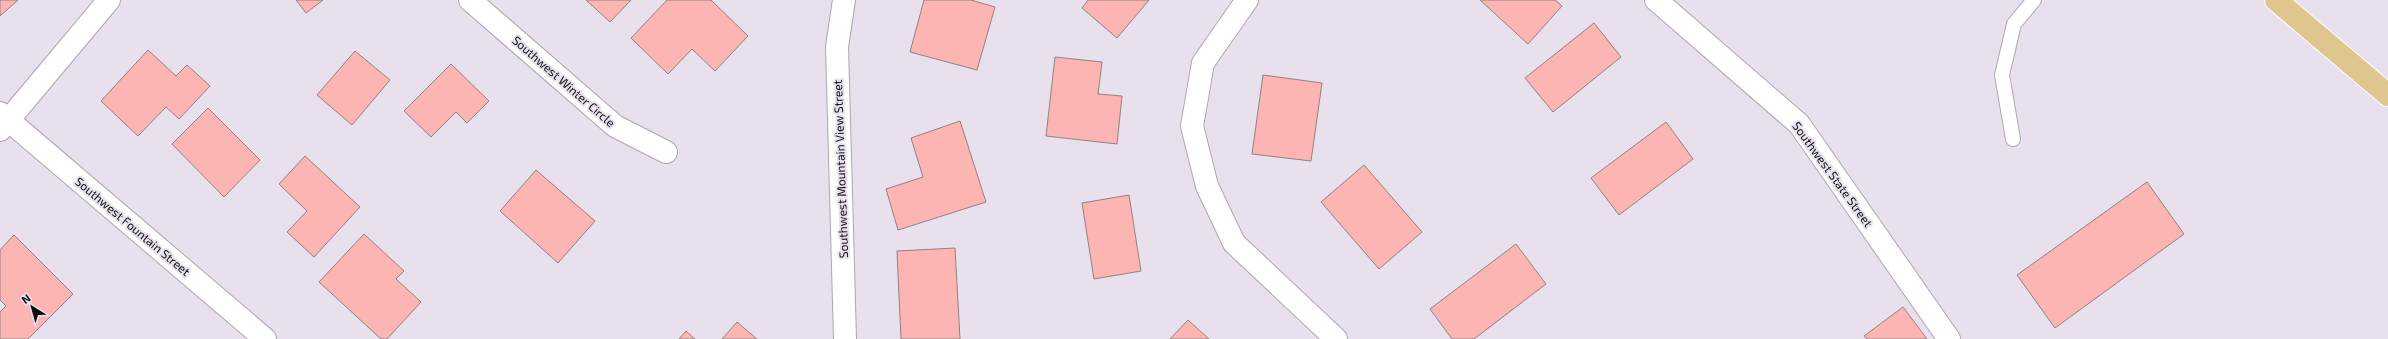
<svg xmlns="http://www.w3.org/2000/svg" width="2388" height="339" font-family="'Exo 2',sans-serif">
<rect width="100%" height="100%" fill="#e8e0ec"/>
<!-- building -->
<g fill="#fcb5b2" stroke="#918282">
<path d="M0 0H18L0 16Z"/>
<path d="M296 0H323L306 13Z"/>
<path d="M586 0H631L610 22Z"/>
<path d="M667 0H711L748 36 715 71 692 49 668 74 631 38Z"/>
<path d="M924 0H971L995 7 977 70 910 52Z"/>
<path d="M1088 0H1149L1117 38 1082 8Z"/>
<path d="M1480 0H1555L1562 6 1528 44Z"/>
<path d="M1594 23 1621 57 1553 112 1525 78Z"/>
<path d="M148 50 176 76 187 65 210 86 179 119 166 107 138 136 101 101Z"/>
<path d="M355 51 390 80 352 125 317 95Z"/>
<path d="M1055 57 1102 62 1098 94 1122 96 1117 144 1046 136Z"/>
<path d="M451 64 489 101 467 123 456 112 431 137 404 111Z"/>
<path d="M1263 75 1322 83 1311 161 1252 154Z"/>
<path d="M208 108 260 160 224 197 172 144Z"/>
<path d="M960 121 986 202 898 230 886 189 923 177 911 138Z"/>
<path d="M1666 122 1693 159 1619 215 1591 178Z"/>
<path d="M305 156 360 207 314 257 287 232 307 211 279 184Z"/>
<path d="M1364 165 1422 232 1379 269 1321 202Z"/>
<path d="M536 170 595 221 558 263 500 211Z"/>
<path d="M2147 182 2184 234 2055 328 2017 275Z"/>
<path d="M1129 195 1141 271 1094 279 1082 203Z"/>
<path d="M364 234 404 271 396 279 421 302 387 339H381L319 282Z"/>
<path d="M14 235 73 294 28 339H0V312L6 306 0 300V250Z"/>
<path d="M1516 244 1546 284 1474 339H1452L1430 309Z"/>
<path d="M955 248 960 339H901L897 251Z"/>
<path d="M1903 307 1927 339H1867L1864 336Z"/>
<path d="M1188 320 1209 339H1170Z"/>
<path d="M737 322 757 339H722Z"/>
<path d="M686 331 695 339H679Z"/>
</g>
<g fill="none" stroke-linecap="round" stroke-linejoin="round">
<!-- lane casing -->
<g stroke="#aea6b1" stroke-width="16">
<path id="lane" d="M2013 139 2002 75 2014 24 2034 0"/>
</g>
<!-- street casing -->
<g stroke="#aea6b1" stroke-width="24">
<g id="street">
<path d="M470 0 615 126 666 152"/>
<path d="M844 0 837 47 845 339"/>
<path d="M1247 0 1203 63 1192 126 1207 186 1234 243 1336 339"/>
<path d="M1656 0 1799 124 1949 339"/>
<path d="M0 113 265 339"/>
<path d="M0 130 109 0"/>
</g>
</g>
<!-- primary casing -->
<g stroke="#fff" stroke-width="24">
<path id="primary" d="M2276 0 2388 95"/>
</g>
<!-- lane -->
<use href="#lane" stroke="#fff" stroke-width="14"/>
<!-- street -->
<use href="#street" stroke="#fff" stroke-width="22"/>
<!-- primary -->
<use href="#primary" stroke="#dfc58e" stroke-width="22"/>
</g>
<g text-anchor="middle" dominant-baseline="central" stroke-width="4" stroke-linejoin="round" paint-order="stroke">
<!-- street labels -->
<g font-size="12" fill="#0e0b0f" stroke="#e8e0ec">
<text transform="translate(564 81) rotate(41)">Southwest Winter Circle</text>
<text transform="translate(840 169) rotate(-92)">Southwest Mountain View Street</text>
<text transform="translate(1833 174) rotate(54)">Southwest State Street</text>
<text transform="translate(133 226) rotate(40)">Southwest Fountain Street</text>
</g>
</g>
<!-- north arrow -->
<g transform="translate(32 307) rotate(323)" stroke="#e8e0ec" stroke-width="3" paint-order="stroke">
<path d="M0-3L7 15L0 10L-7 15Z" fill="#0e0b0f"/>
<text y="-6" font-size="11" font-weight="bold" text-anchor="middle" fill="#0e0b0f">N</text>
</g>
</svg>
